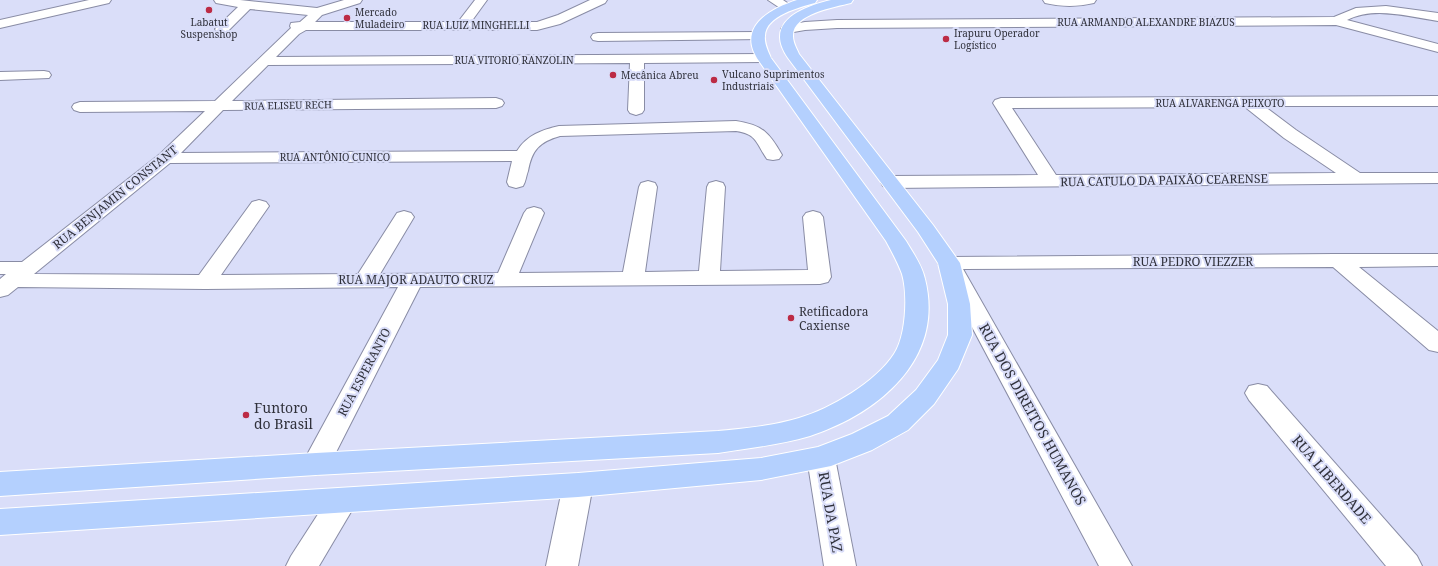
<svg xmlns="http://www.w3.org/2000/svg" width="1438" height="566" font-family="'Noto Serif',serif">
<rect width="100%" height="100%" fill="#dadef9"/>
<g fill="none" stroke-linecap="round" stroke-linejoin="round">
<!-- minor casing -->
<g stroke="#898ca5" stroke-width="2">
<g id="minor">
<path d="M89 0H111L109 3 0 28V20Z"/>
<path d="M214 0H240L317 8 344 0H362L360 3 322 15 315 22H458L475 0H487L471 22H537L558 15 590 0H607L605 3 560 24 537 30H306L299 34 276 57 764 54 769 55 771 58 769 61 764 62 644 63V110L642 113 636 115 630 113 628 110 630 63 268 65 232 101 496 98 502 100 504 103 502 106 496 108 223 110 181 153 517 151C527 135 542 130 559 126L736 121C762 125 769 132 782 155L779 159 773 160 767 159C756 143 757 134 736 131L560 136C539 142 532 150 528 171 526 176 526 181 523 186L516 188 509 186 507 182 512 161 170 163 34 274 199 275 252 202 259 200 266 202 269 206 221 275 358 274 397 213 404 211 411 213 414 217 380 274 498 273 524 213 527 209 534 207 541 209 544 213 519 273 623 272 639 187 641 183 648 181 655 183 657 187 645 272 699 271 707 187 709 183 716 181 723 183 725 187 720 271 808 270 803 217 806 213 813 211 820 213 823 217 831 277 828 282 820 284 420 287 326 472 316 475 306 472 302 464 398 287 205 289 18 287 8 295 0 297V279L6 274H0V262H22L160 154 205 111 80 112 74 110 72 107 74 104 80 102 215 101 291 28 290 26 291 23 300 22 308 15 250 9 227 32H217L215 29 238 7 216 3Z"/>
<path d="M768 0H783L793 7 791 10H783Z"/>
<path d="M1043 0H1096L1094 3C1077 7 1062 7 1045 3Z"/>
<path d="M1386 6 1438 13V21C1409 17 1375 6 1347 20L1438 44V52L1336 25 837 28 805 30 788 33 783 32 781 29 783 26 805 22 837 20 1334 17 1356 8Z"/>
<path d="M758 32 763 33 765 36 763 39 598 41 593 40 591 37 593 34 598 33Z"/>
<path d="M44 71 49 72 51 75 49 78 0 80V72Z"/>
<path d="M1438 96V106H1264L1296 130 1360 173H1438V183L890 188 883 186 881 182 883 178 890 176 1038 175 993 103 995 100 1001 98ZM1245 107 1284 138 1336 173 1056 175 1012 108Z"/>
<path d="M1335 254H1438V266L1359 267 1438 331V352L1429 350 1333 267 963 269 1132 566H1099L938 263 941 258 949 257Z"/>
<path d="M1258 384 1267 386 1417 556 1422 566H1386L1249 400 1245 393 1249 386Z"/>
<path d="M821 447 831 450 835 458 856 566H824L807 458 811 450Z"/>
<path d="M578 473 588 477 593 485 578 566H546L563 485 568 477Z"/>
<path d="M343 488 353 491 358 500 319 566H286L291 556 333 491Z"/>
</g>
</g>
<!-- highway casing -->
<g stroke="#fff" stroke-width="2">
<g id="highway">
<path d="M797 0H817L815 3C800 7 765 16 765 36 764 43 768 51 771 58L906 241C913 253 922 265 925 279 945 359 879 413 810 436 780 445 749 448 718 453L316 475 0 496V472L316 453 718 431C745 428 773 426 799 418 830 409 876 382 894 354 906 336 908 295 902 274 898 263 892 252 886 241L759 61C736 28 769 9 797 0Z"/>
<path d="M831 0H853L851 3C835 7 792 14 793 36 793 43 797 49 799 54L933 225 960 263 970 304 972 335 958 369 934 404 908 430 872 450 831 466 761 480 578 497 0 535V509L578 473 761 458 818 447 852 434 888 416 916 390 938 360 948 335V304L938 263 918 232 788 58C763 22 802 7 831 0Z"/>
</g>
</g>
<!-- minor -->
<use href="#minor" fill="#fff" fill-rule="evenodd"/>
<!-- highway -->
<use href="#highway" fill="#b4d0fe" fill-rule="evenodd"/>
</g>
<!-- markers -->
<g fill="#bc2b45" stroke="#dadef9" stroke-width="1.5">
<circle cx="209" cy="10" r="4"/>
<circle cx="347" cy="18" r="4"/>
<circle cx="946" cy="39" r="4"/>
<circle cx="613" cy="75" r="4"/>
<circle cx="714" cy="80" r="4"/>
<circle cx="791" cy="318" r="4"/>
<circle cx="246" cy="415" r="4"/>
</g>
<g text-anchor="middle" dominant-baseline="central" stroke-width="4" stroke-linejoin="round" paint-order="stroke">
<!-- far-poi labels -->
<g font-size="10" fill="#30313b" stroke="#dadef9" text-anchor="start">
<text x="355" y="12">Mercado<tspan x="355" dy="12">Muladeiro</tspan></text>
<text x="209" y="22" text-anchor="middle">Labatut<tspan x="209" dy="12">Suspenshop</tspan></text>
<text x="954" y="33">Irapuru Operador<tspan x="954" dy="12">Logístico</tspan></text>
<text x="722" y="74">Vulcano Suprimentos<tspan x="722" dy="12">Industriais</tspan></text>
<text x="621" y="75">Mecânica Abreu</text>
</g>
<!-- far-street labels -->
<g font-size="10" fill="#30313b" stroke="#dadef9">
<text x="1146" y="22">RUA ARMANDO ALEXANDRE BIAZUS</text>
<text x="476" y="25">RUA LUIZ MINGHELLI</text>
<text x="514" y="60">RUA VITORIO RANZOLIN</text>
<text x="1220" y="103">RUA ALVARENGA PEIXOTO</text>
<text transform="translate(288 105) rotate(-1)">RUA ELISEU RECH</text>
<text x="335" y="157">RUA ANTÔNIO CUNICO</text>
</g>
<!-- street labels -->
<g font-size="12" fill="#30313b" stroke="#dadef9">
<text transform="translate(1164 180) rotate(-1)">RUA CATULO DA PAIXÃO CEARENSE</text>
<text transform="translate(115 197) rotate(-39)">RUA BENJAMIN CONSTANT</text>
<text x="1193" y="261">RUA PEDRO VIEZZER</text>
<text x="416" y="279">RUA MAJOR ADAUTO CRUZ</text>
<text transform="translate(364 372) rotate(-62)">RUA ESPERANTO</text>
</g>
<!-- poi labels -->
<g font-size="12" fill="#30313b" stroke="#dadef9" text-anchor="start">
<text x="799" y="311">Retificadora<tspan x="799" dy="14">Caxiense</tspan></text>
</g>
<!-- near-poi labels -->
<g font-size="14" fill="#30313b" stroke="#dadef9" text-anchor="start">
<text x="254" y="407">Funtoro<tspan x="254" dy="16">do Brasil</tspan></text>
</g>
<!-- near-street labels -->
<g font-size="14" fill="#30313b" stroke="#dadef9">
<text transform="translate(1033 414) rotate(61)">RUA DOS DIREITOS HUMANOS</text>
<text transform="translate(1332 479) rotate(49)">RUA LIBERDADE</text>
<text transform="translate(831 512) rotate(80)">RUA DA PAZ</text>
</g>
</g>
</svg>
